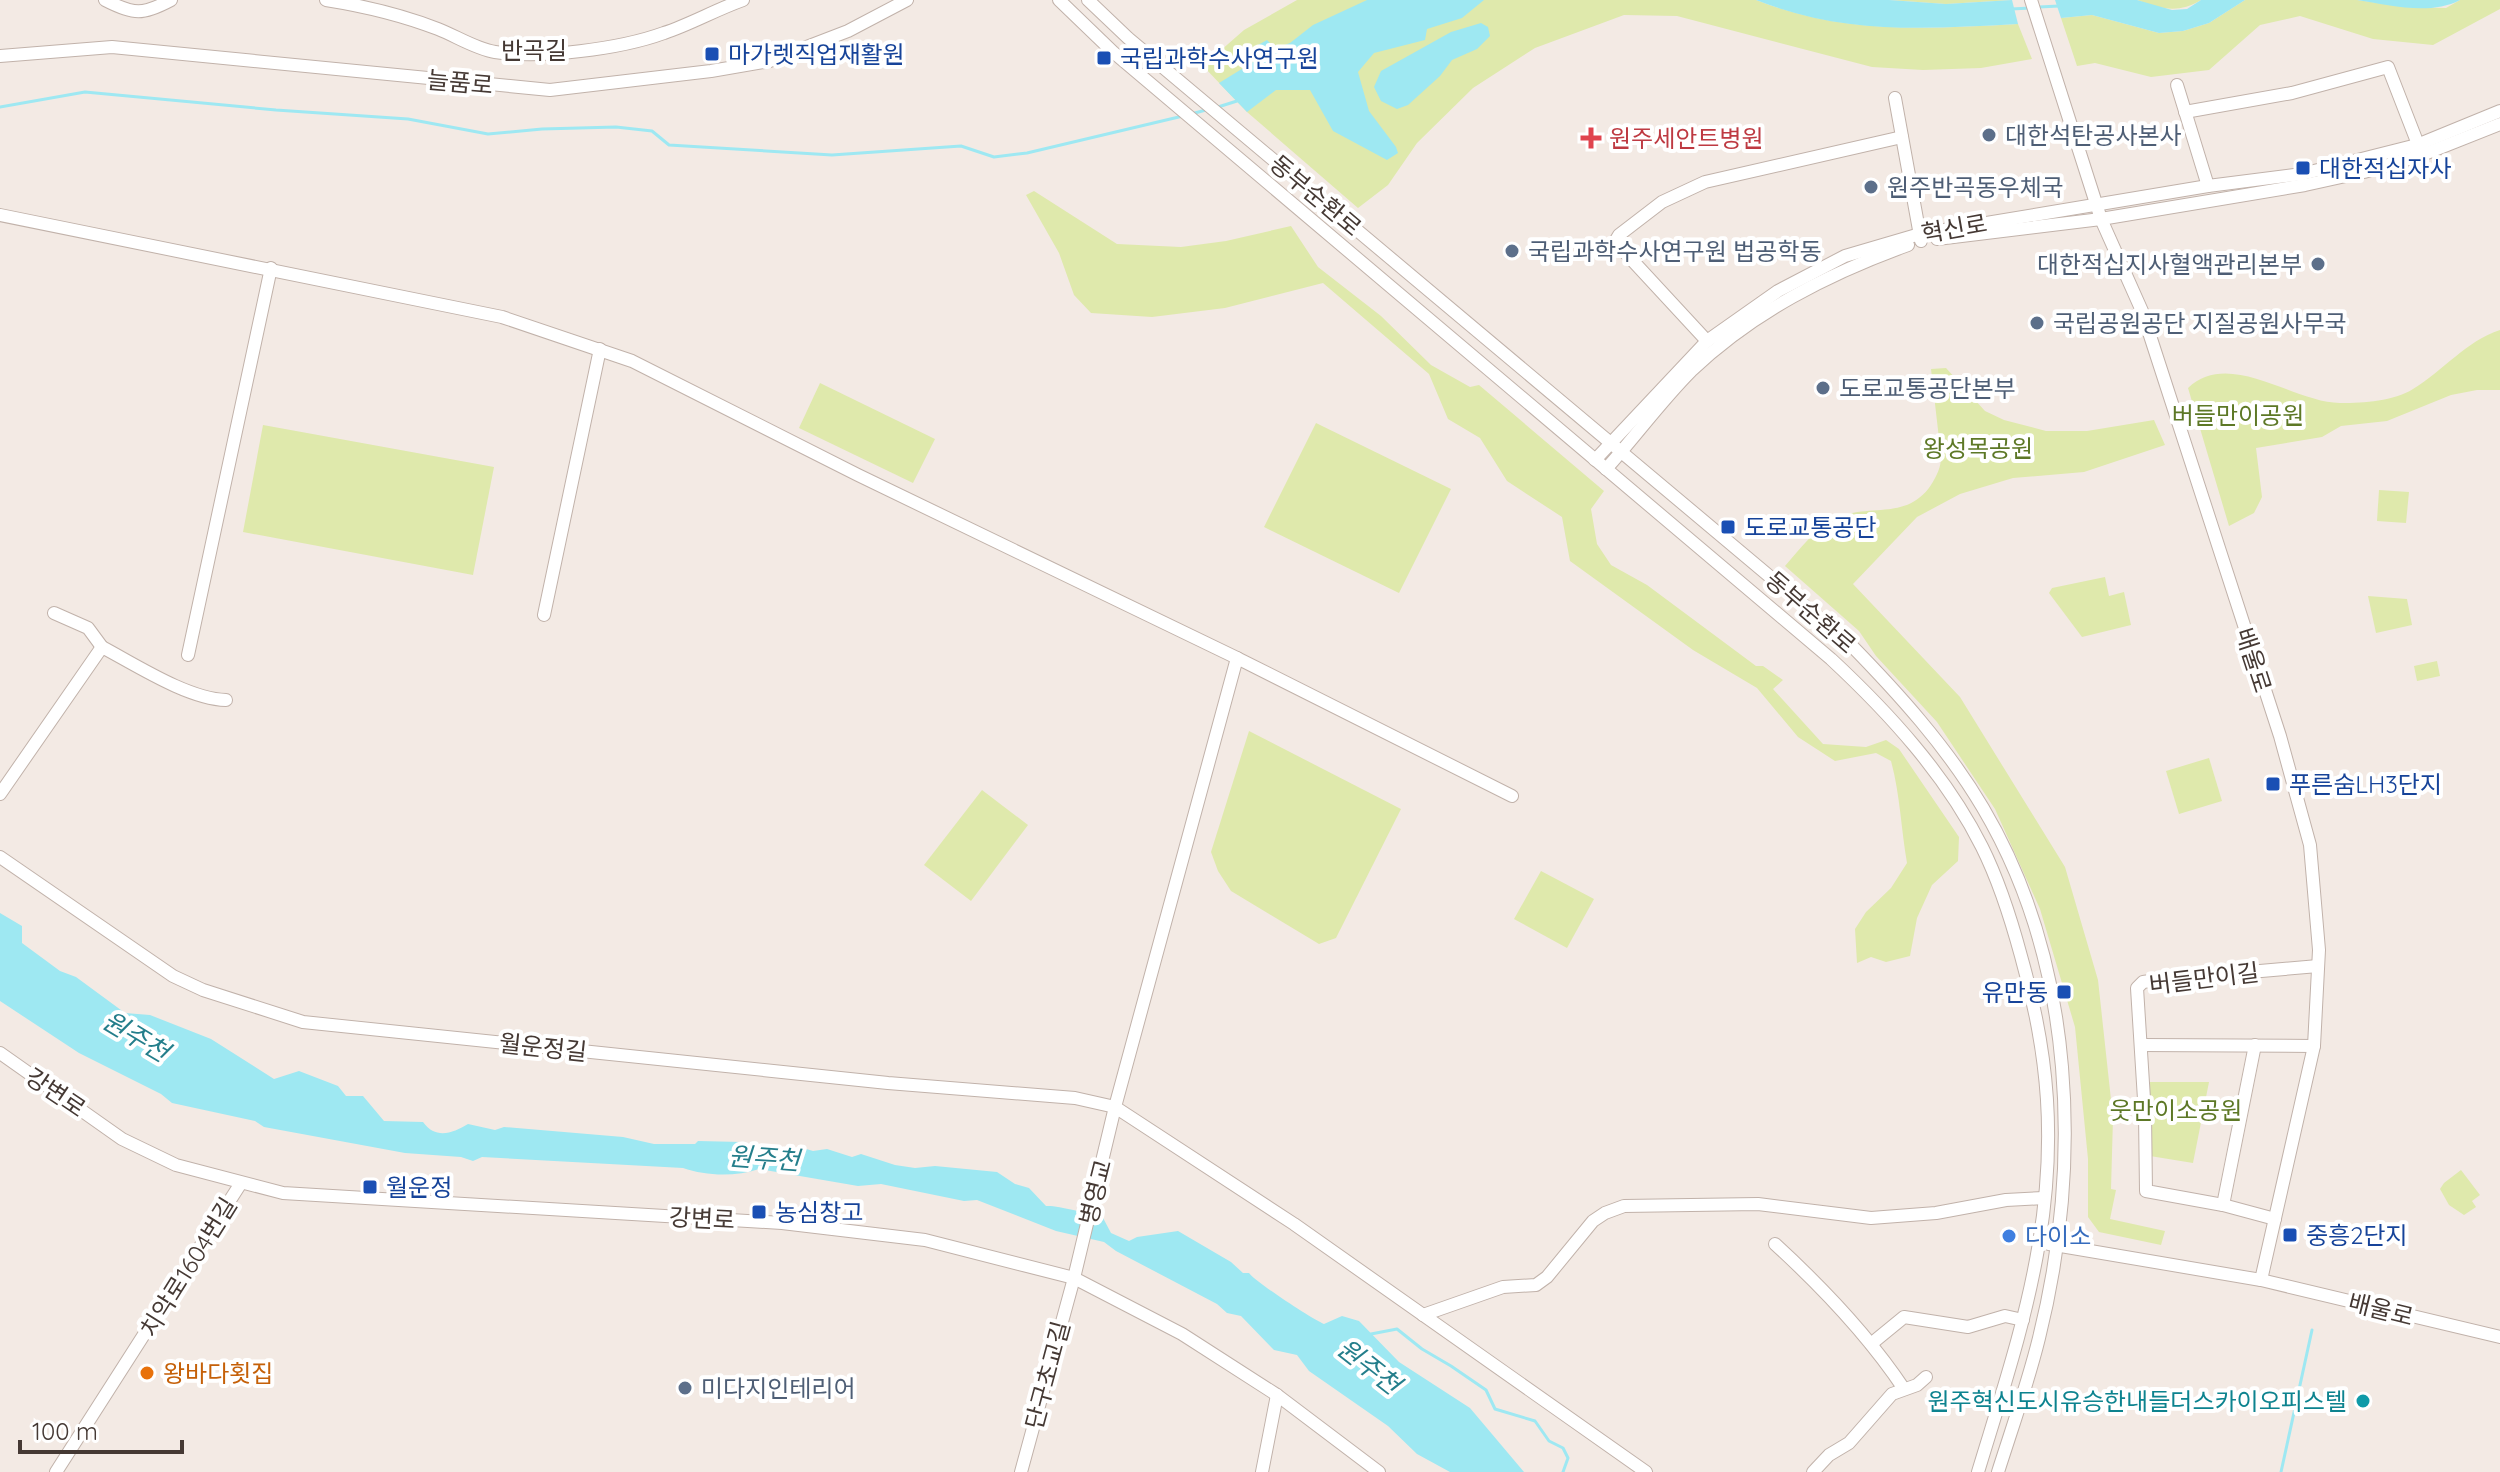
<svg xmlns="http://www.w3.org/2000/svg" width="2500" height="1472" font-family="Quicksand,'Noto Sans KR',sans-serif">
<rect width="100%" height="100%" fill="#f3eae4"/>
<!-- green -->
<g fill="#dfe9ac">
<path d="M1297 0H1756C1846 35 1924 29 2018 24L2032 59 1981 68 1923 70 1872 67 1677 16 1624 15 1535 48 1473 88 1417 143 1388 185 1358 208 1247 112 1203 66 1244 30Z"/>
<path d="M1889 0H2012L1946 4Z"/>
<path d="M2137 0H2201C2178 14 2161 9 2137 0Z"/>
<path d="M2245 0H2357L2406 7 2446 8 2460 0H2500V9L2433 45 2373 39 2300 16 2260 25 2209 70 2151 77 2095 63 2077 66 2061 18 2092 15 2159 33 2183 31 2209 23Z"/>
<path d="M1034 191 1117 244 1181 247 1226 241 1291 226 1318 267 1381 316 1431 365 1470 387 1479 385 1604 491 1591 509 1597 544 1611 565 1647 585 1756 666H1763L1783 680 1773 689 1823 744 1866 747 1886 740 1899 749 1959 837 1958 861 1932 885 1917 918 1910 956 1886 962 1871 957 1857 963 1855 929 1866 912 1891 888 1907 863C1901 828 1900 794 1891 761L1876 753 1835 761 1798 737 1757 688 1693 650 1570 561 1562 517 1507 481 1480 438 1448 419 1429 374 1323 283 1225 308 1152 317 1091 313 1074 295 1059 253 1026 195Z"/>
<path d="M2500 330V390H2477L2451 395 2387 421 2341 426 2322 437 2256 448 2262 497 2254 513 2229 526 2188 388C2230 348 2295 404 2341 403 2364 403 2394 401 2413 389 2443 371 2466 341 2500 330Z"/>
<path d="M1946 368 1985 411 2004 420 2046 431H2087L2154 420 2165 445 2084 472 2013 478 1960 494 1917 517 1853 584 1960 697 2065 867 2098 980 2113 1118 2111 1189 2116 1190 2110 1219 2165 1231 2161 1245 2099 1232 2088 1217V1159L2075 1027 2040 909 1995 809 1937 722 1876 656 1859 631 1785 566C1800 549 1814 530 1834 519 1868 502 1906 522 1931 485 1937 475 1941 468 1941 456L1931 369Z"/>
<path d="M820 383 935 439 913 483 799 428Z"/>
<path d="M1316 423 1451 489 1399 593 1264 527Z"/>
<path d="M263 425 494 467 473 575 243 532Z"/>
<path d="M2379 490 2409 492 2406 523 2377 521Z"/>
<path d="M2105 577 2109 596 2124 592 2131 625 2082 637 2049 593 2052 588Z"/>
<path d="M2368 596 2407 599 2412 625 2376 633Z"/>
<path d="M2437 661 2440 676 2417 681 2414 666Z"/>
<path d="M1249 731 1401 809 1336 938 1319 944 1231 891 1218 871 1211 852Z"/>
<path d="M2209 758 2222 801 2179 814 2166 771Z"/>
<path d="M982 790 1028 825 971 901 924 865Z"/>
<path d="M1541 871 1594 899 1567 948 1514 919Z"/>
<path d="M2148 1082H2209L2193 1163 2150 1156Z"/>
<path d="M2461 1170 2480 1195 2472 1201 2476 1207 2464 1215 2449 1205 2440 1189 2444 1183Z"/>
</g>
<!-- water -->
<g fill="#9ee8f2">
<path d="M1367 0H1484L1462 18 1427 29 1425 40 1374 53 1358 72 1369 111 1396 147 1398 153 1387 160 1333 131 1310 90H1276L1247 112 1219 83 1258 59V45L1267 40 1273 46 1280 47 1290 43 1313 25Z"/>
<path d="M1756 0H1889L1946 4 2012 0 2018 24C1924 29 1845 35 1756 0Z"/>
<path d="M2055 0H2137L2172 10 2187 9 2201 0H2245L2209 23 2183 31 2159 33 2092 15 2061 18Z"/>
<path d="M2357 0H2460C2430 16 2389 5 2357 0Z"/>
<path d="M1481 23 1488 27 1490 36 1477 49 1452 60 1440 76 1408 105 1397 109 1381 101 1374 87 1381 71 1451 32Z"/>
<path d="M0 913 22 926V943L60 971 76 977 125 1013 150 1015 211 1039 274 1079 299 1071 338 1086 346 1096H363L384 1121 423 1122C436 1140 453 1133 468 1124L495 1130 504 1127 623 1137 654 1144H695L698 1141 741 1142 765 1148 796 1151 803 1148 813 1151 827 1149 852 1157 861 1154 895 1165 915 1168 935 1166 997 1172 1015 1184 1029 1188 1046 1206C1057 1205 1088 1214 1102 1216L1111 1233 1129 1241 1137 1237 1178 1231 1231 1262 1243 1273H1249C1254 1281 1312 1319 1324 1324L1342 1316 1359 1321 1399 1362 1470 1408 1524 1472H1450L1417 1454 1388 1426 1309 1371 1297 1355 1274 1350 1241 1316 1227 1313 1217 1304 1116 1251 1104 1242 1056 1231 977 1200 964 1201 881 1184 858 1186 759 1169C735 1177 706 1176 683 1168L482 1157 473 1161 461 1157 405 1153 264 1127 255 1121 172 1103 161 1094 79 1053 0 1001Z"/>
</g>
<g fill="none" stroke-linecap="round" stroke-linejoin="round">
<!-- stream -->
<g stroke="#9ee8f2" stroke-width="3">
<path d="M2039 7 2059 6"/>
<path d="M2011 9 2031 8"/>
<path d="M0 107 85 92 276 110 408 119 488 134 542 129 616 127 652 131 669 145 832 155 961 146 994 157 1027 153 1183 116"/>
<path d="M1218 107 1237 101"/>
<path d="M1191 114 1206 110"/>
<path d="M1371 1334 1397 1329 1422 1349 1451 1366 1486 1390 1495 1409 1535 1421 1549 1441 1563 1448 1568 1458 1563 1472"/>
<path d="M2281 1472 2312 1330"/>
</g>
<!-- minor casing -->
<g stroke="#c1b2aa" stroke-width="14">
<g id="minor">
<path d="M105 0C134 15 143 15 171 0"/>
<path d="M326 0C364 6 402 15 438 29 456 36 476 49 495 52 541 59 620 49 664 33 691 24 715 10 743 0"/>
<path d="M1059 0 1113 52 1831 659C1889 713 1946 775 1982 847 1999 881 2011 919 2021 956 2049 1055 2056 1140 2039 1243 2026 1322 2001 1396 1978 1472"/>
<path d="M1088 0 1128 38 1849 643C1898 693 1947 747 1983 808 2076 965 2082 1165 2039 1338 2028 1383 2012 1428 1998 1472"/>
<path d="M2031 0 2101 219 2142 311 2280 736 2310 845 2319 950 2314 1046 2261 1280"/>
<path d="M0 56 112 47 550 90 711 71 770 61 848 31 907 0"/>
<path d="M2177 85 2208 186"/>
<path d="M1895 98 1921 241"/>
<path d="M2185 112 2292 93 2388 67 2421 152"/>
<path d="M0 215 502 317 632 361 858 475 1237 658 1115 1107 1074 1278 1021 1472"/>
<path d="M1937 239 2101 219 2305 185 2364 172 2422 155 2500 124"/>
<path d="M1707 341 1620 247 1616 240 1619 235 1662 202 1705 182 1902 137"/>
<path d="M1595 460 1707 341 1778 291 1845 256 1920 234 2208 186 2302 174 2417 145 2500 111"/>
<path d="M1606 469C1635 437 1661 401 1691 371 1753 312 1828 274 1908 245"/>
<path d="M54 613 88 628 102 647"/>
<path d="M544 615 600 349"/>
<path d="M188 655 271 268"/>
<path d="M1237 658 1512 796"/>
<path d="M0 794 102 647C136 665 188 699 226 700"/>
<path d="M0 857 173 976 203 990 303 1022 888 1083 1075 1098 1115 1107 1294 1224 1646 1472"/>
<path d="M2141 1045 2314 1046"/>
<path d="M0 1053 122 1139 176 1165 283 1193 782 1223 925 1240 1074 1278 1182 1334 1277 1395 1379 1472"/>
<path d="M2223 1205 2255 1045"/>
<path d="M2275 1219 2223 1205 2146 1191 2145 1115 2137 988 2143 982 2157 980 2318 966"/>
<path d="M1775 1244C1823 1288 1868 1335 1904 1389"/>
<path d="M2049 1244 2261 1280 2500 1337"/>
<path d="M1423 1315 1503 1287 1536 1285 1547 1277 1593 1221 1605 1213 1624 1206 1758 1204 1871 1218 1936 1213 2006 1200 2044 1198"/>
<path d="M1871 1344 1904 1317 1968 1327 2005 1316 2023 1320"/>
<path d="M56 1472 241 1183"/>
<path d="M1262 1472 1277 1395"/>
<path d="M1813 1472 1829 1455 1849 1443 1892 1394 1917 1385 1926 1377"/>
</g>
</g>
<!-- minor -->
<use href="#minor" stroke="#fff" stroke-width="12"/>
</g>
<!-- markers -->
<g fill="#1a4fb4" stroke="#fff" stroke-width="3">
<rect x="704" y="46" width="16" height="16" rx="4"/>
<rect x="1096" y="50" width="16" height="16" rx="4"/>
<rect x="2295" y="160" width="16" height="16" rx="4"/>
<rect x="1720" y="519" width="16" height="16" rx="4"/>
<rect x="2265" y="776" width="16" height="16" rx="4"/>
<rect x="2056" y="984" width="16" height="16" rx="4"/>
<rect x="362" y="1179" width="16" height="16" rx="4"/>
<rect x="751" y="1204" width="16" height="16" rx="4"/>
<rect x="2282" y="1227" width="16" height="16" rx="4"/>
</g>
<g fill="#5c6f8a" stroke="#fff" stroke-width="3">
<circle cx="1989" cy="135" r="8"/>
<circle cx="1871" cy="187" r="8"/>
<circle cx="1512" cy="251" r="8"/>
<circle cx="2318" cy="264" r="8"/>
<circle cx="2037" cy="323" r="8"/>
<circle cx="1823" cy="388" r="8"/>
<circle cx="685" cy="1388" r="8"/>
</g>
<path fill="#e0444e" stroke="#fff" stroke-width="3" d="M1587 126h8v8h8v8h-8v8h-8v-8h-8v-8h8z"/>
<circle fill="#3f7fe0" stroke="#fff" stroke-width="3" cx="2009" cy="1236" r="8"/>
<circle fill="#e8710a" stroke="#fff" stroke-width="3" cx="147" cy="1373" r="8"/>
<circle fill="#0f9aa8" stroke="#fff" stroke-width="3" cx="2363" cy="1401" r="8"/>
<g text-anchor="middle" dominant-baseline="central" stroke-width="8" stroke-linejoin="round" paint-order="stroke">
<!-- street labels -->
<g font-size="24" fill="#453934" stroke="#fff">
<text x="534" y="50">반곡길</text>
<text transform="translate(460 82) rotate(5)">늘품로</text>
<text transform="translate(1316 195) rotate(40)">동부순환로</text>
<text transform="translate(1954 228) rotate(-10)">혁신로</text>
<text transform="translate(1811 612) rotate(41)">동부순환로</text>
<text transform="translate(2254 660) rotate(72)">배울로</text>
<text transform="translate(2204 978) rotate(-7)">버들만이길</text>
<text transform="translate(543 1047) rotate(6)">월운정길</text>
<text transform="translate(56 1092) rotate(34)">강변로</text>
<text transform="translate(1095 1192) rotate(-76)">병영교</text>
<text transform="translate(702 1218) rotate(3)">강변로</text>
<text transform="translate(188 1267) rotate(-58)">치악로1604번길</text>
<text transform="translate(2381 1309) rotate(14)">배울로</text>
<text transform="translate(1047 1375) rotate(-75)">단구초교길</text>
</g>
<!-- transit labels -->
<g font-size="24" fill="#164399" stroke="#fff" text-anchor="start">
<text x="728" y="54">마가렛직업재활원</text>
<text x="1120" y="58">국립과학수사연구원</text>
<text x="2319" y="168">대한적십자사</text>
<text x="1744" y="527">도로교통공단</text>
<text x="2289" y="784">푸른숨LH3단지</text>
<text x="2048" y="992" text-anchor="end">유만동</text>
<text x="386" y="1187">월운정</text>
<text x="775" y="1212">농심창고</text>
<text x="2306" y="1235">중흥2단지</text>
</g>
<!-- service labels -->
<g font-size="24" fill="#4e5e75" stroke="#fff" text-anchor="start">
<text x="2005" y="135">대한석탄공사본사</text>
<text x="1887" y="187">원주반곡동우체국</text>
<text x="1528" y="251">국립과학수사연구원 법공학동</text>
<text x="2302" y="264" text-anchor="end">대한적십지사혈액관리본부</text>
<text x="2053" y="323">국립공원공단 지질공원사무국</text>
<text x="1839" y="388">도로교통공단본부</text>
<text x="701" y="1388">미다지인테리어</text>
</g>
<!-- health labels -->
<g font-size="24" fill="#be3a42" stroke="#fff" text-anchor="start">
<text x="1609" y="138">원주세안트병원</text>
</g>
<!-- park labels -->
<g font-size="24" fill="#5d7826" stroke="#fff">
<text x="2238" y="415">버들만이공원</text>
<text x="1978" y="448">왕성목공원</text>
<text x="2176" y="1110">웃만이소공원</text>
</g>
<!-- shop labels -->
<g font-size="24" fill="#366cbe" stroke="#fff" text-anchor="start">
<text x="2025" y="1236">다이소</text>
</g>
<!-- food labels -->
<g font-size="24" fill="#c56008" stroke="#fff" text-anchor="start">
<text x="163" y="1373">왕바다횟집</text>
</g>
<!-- culture labels -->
<g font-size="24" fill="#0d838f" stroke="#fff" text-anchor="end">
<text x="2347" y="1401">원주혁신도시유승한내들더스카이오피스텔</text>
</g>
<!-- water labels -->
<g font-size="26" font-style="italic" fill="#247e8b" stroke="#fff">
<text transform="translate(136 1036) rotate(31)">원주천</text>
<text transform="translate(764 1158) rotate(4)">원주천</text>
<text transform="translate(1369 1366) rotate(38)">원주천</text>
</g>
</g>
<!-- scale -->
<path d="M20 1440v12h162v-12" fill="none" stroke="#453934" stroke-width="4"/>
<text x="32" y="1440" font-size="24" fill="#453934" stroke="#ffffff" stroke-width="6" paint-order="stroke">100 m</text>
</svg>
